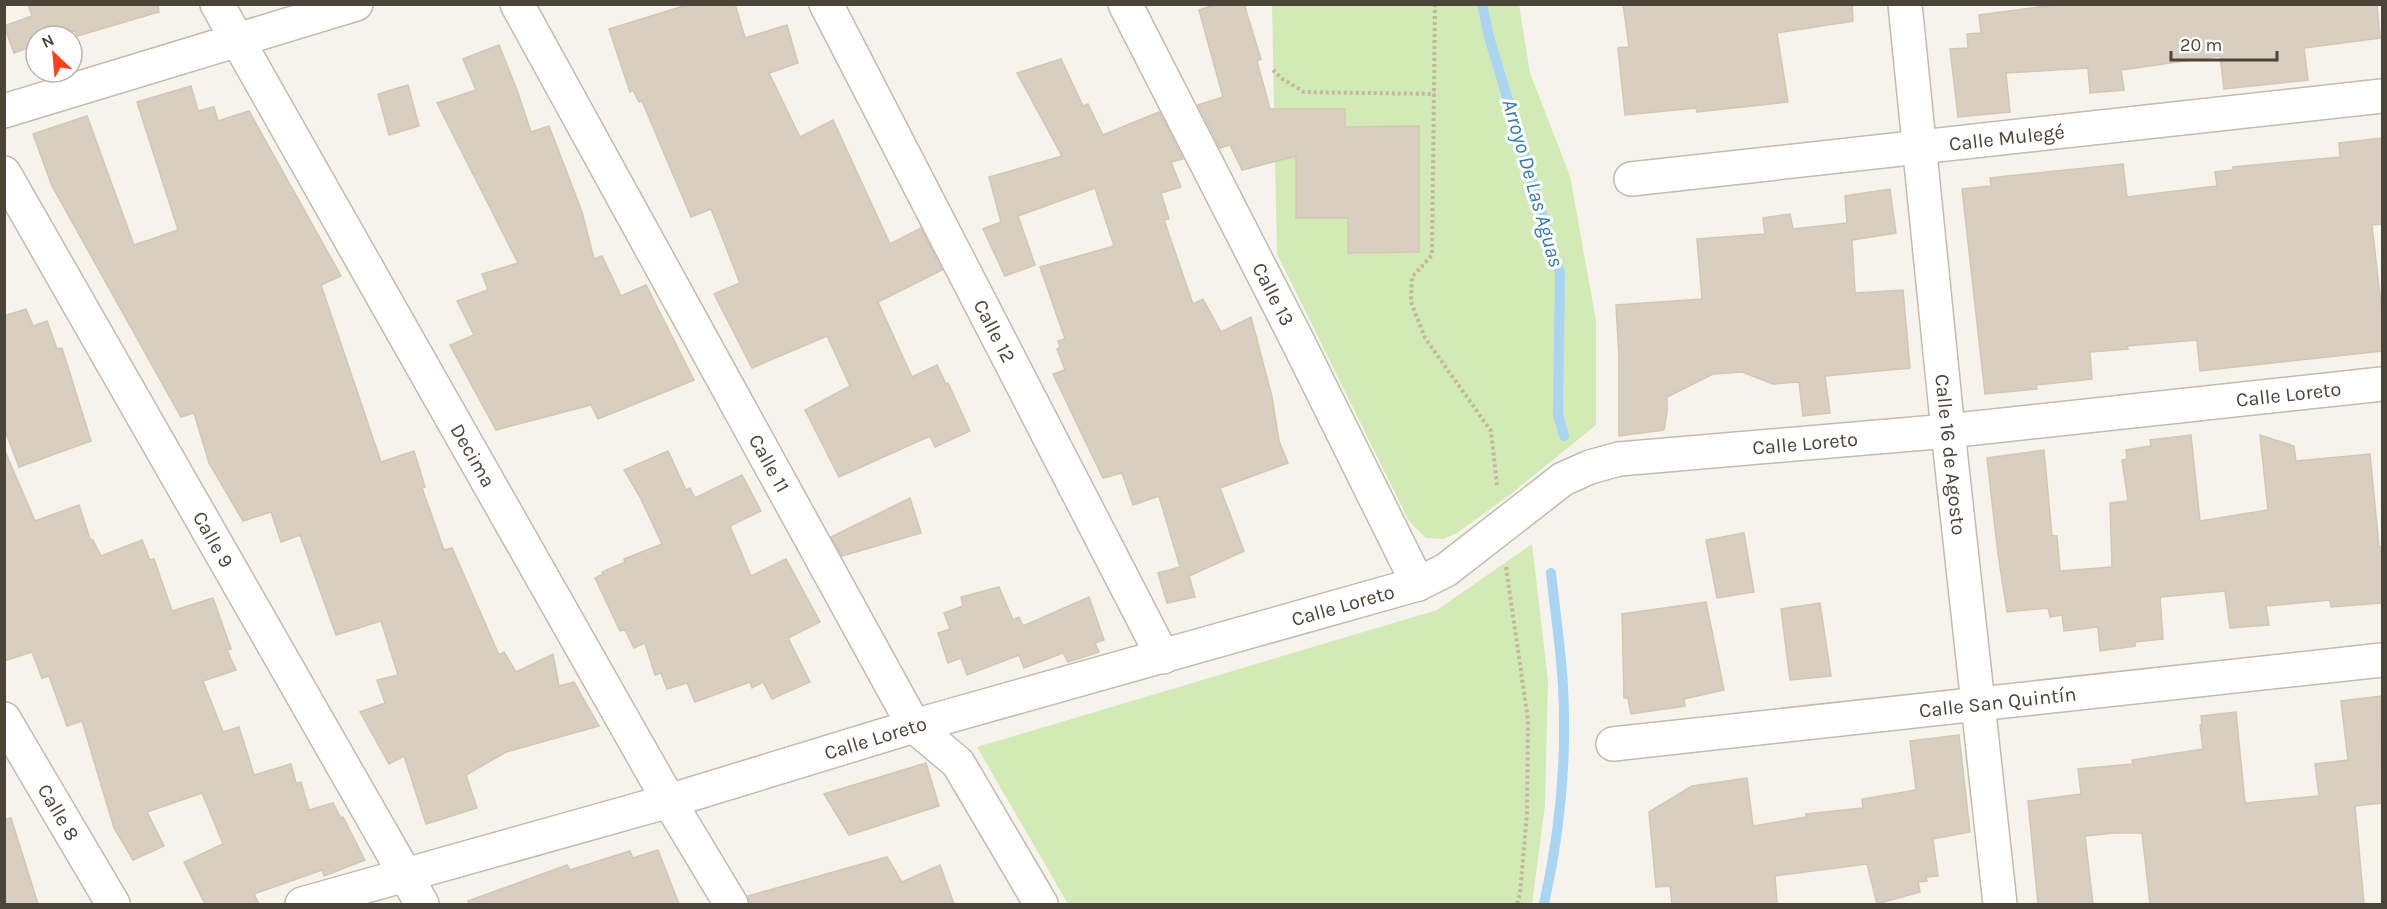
<svg xmlns="http://www.w3.org/2000/svg" width="2387" height="909" font-family="Karla,sans-serif">
<rect width="100%" height="100%" fill="#f6f3ec"/>
<!-- green -->
<g fill="#d2eab5">
<path d="M1272 5H1519L1530 73 1570 176 1596 321V425L1511 494 1457 533 1443 539 1426 538 1409 521 1277 254Z"/>
<path d="M1532 544 1548 681 1545 805 1532 904H1068L977 747 1437 610Z"/>
</g>
<g fill="none" stroke-linecap="round" stroke-linejoin="round">
<!-- stream -->
<g stroke="#a9d4f2" stroke-width="10">
<path d="M1482 4 1489 37 1560 273 1558 415 1564 436"/>
<path d="M1544 904C1560 833 1567 760 1563 687 1561 649 1555 611 1551 573"/>
</g>
</g>
<!-- building -->
<g fill="#d8cfc1" stroke="#d3c7b4" stroke-width="1.5">
<path d="M28 4H158L159 12 77 36 75 31 61 36H36V45L14 53 4 26 32 16Z"/>
<path d="M690 4H735L745 38 787 25 798 63 769 73 800 137 833 120 890 244 921 228 942 270 878 302 912 377 937 365 946 384 948 383 970 431 935 447 930 436 839 477 805 410 850 386 827 336 752 368 714 294 740 283 711 209 691 217 642 101 639 102 633 90 630 92 609 29Z"/>
<path d="M1217 4H1244L1261 59 1257 61 1270 109H1345V127L1419 126V252L1348 253V218H1296V156L1242 170 1230 145 1220 148 1198 105 1223 97 1199 10Z"/>
<path d="M1623 4H1852L1853 21 1777 33 1788 102 1697 112 1696 108 1625 115 1618 48 1629 47Z"/>
<path d="M2063 4H2377L2380 38 2304 48 2308 80 2224 89 2220 56 2121 70 2124 90 2090 93 2088 68 2006 73 2010 112 1958 117 1950 49 1968 48 1967 34 1981 33 1979 15Z"/>
<path d="M499 45 517 90 531 132 549 126 582 212 594 259 602 256 621 296 646 285 694 380 598 419 591 405 496 430 450 345 474 335 457 301 488 290 482 274 518 263 437 103 476 90 463 59Z"/>
<path d="M1061 59 1083 106 1088 104 1103 135 1159 112 1161 115 1183 159 1171 162 1181 187 1161 193 1169 219 1164 220 1193 304 1203 299 1221 332 1251 317 1272 397 1279 441 1288 463 1220 488 1244 551 1189 576 1195 597 1167 603 1158 573 1180 567 1159 496 1133 505 1122 473 1103 478 1053 374 1065 370 1057 349 1060 347 1058 341 1065 339 1040 267 1114 246 1095 188 1018 216 1035 265 1005 276 983 229 1001 222 989 177 1062 156 1017 73Z"/>
<path d="M408 85 419 126 389 135 378 94Z"/>
<path d="M191 86 198 111 214 107 218 121 249 111 341 276 321 285 381 462 414 451 425 487 422 488 444 550 452 548 499 655 504 652 516 672 553 654 559 686 574 682 599 726 506 752 466 775 477 808 426 824 404 756 389 764 360 712 385 703 377 680 398 675 381 621 336 635 300 535 281 542 271 512 243 521 209 463 194 413 181 417 52 186 33 134 87 116 134 245 178 230 137 102Z"/>
<path d="M2382 138V224L2372 225 2382 313V351L2200 371 2197 340 2127 346 2128 349 2090 352 2092 379 2036 385 2037 389 1985 394 1962 189 1991 186 1990 178 2123 164 2127 197 2217 186 2215 172 2233 170V167L2340 157 2339 143Z"/>
<path d="M1890 189 1896 233 1852 240 1855 293 1903 290 1910 368 1825 376 1830 413 1803 416 1799 382 1773 384 1742 372 1713 374 1667 397V412L1664 430 1619 436V356L1616 305 1702 299 1697 239 1765 234 1763 218 1790 214 1793 229 1847 223 1845 196Z"/>
<path d="M26 309 33 326 47 321 57 349 62 348 91 441 19 467 4 428V316Z"/>
<path d="M2191 435 2200 521 2268 510 2260 435 2294 446 2296 461 2370 454 2379 547H2382V603L2331 607 2330 600 2266 606 2269 625 2230 628 2225 591 2160 597 2163 639 2135 642V646L2100 651 2098 627 2064 631 2062 615 2050 617 2048 608 2007 612 1998 554 1987 458 2044 450 2052 536H2057L2060 571 2112 567 2110 503 2128 501 2122 460 2127 459 2126 450 2151 446 2150 440Z"/>
<path d="M4 449 35 521 79 505 90 539 93 540 101 556 142 540 150 560 154 559 172 611 213 598 231 649 227 650 236 670 203 681 223 732 239 727 254 775 291 764 296 783 301 782 309 810 333 803 341 818 343 817 365 860 324 876 322 870 254 894 259 904H205L184 862 223 844 202 793 147 812 164 846 133 860 114 828 82 721 67 726 49 676 42 678 32 652 4 661Z"/>
<path d="M668 451 686 490 690 488 695 498 742 475 761 511 730 526 751 576 786 559 820 622 788 638 810 682 772 699 763 682 752 688 750 682 695 702 687 683 667 689 661 673 655 675 645 643 634 648 625 630 620 631 595 578 603 574 602 572 625 562 624 559 662 544 640 497 624 470Z"/>
<path d="M910 498 921 533 842 556 831 537Z"/>
<path d="M1744 533 1754 592 1717 598 1706 540Z"/>
<path d="M999 587 1013 620 1019 617 1023 626 1089 597 1104 640 1095 643 1099 652 1068 662 1063 653 1024 668 1019 655 967 675 961 658 948 663 938 633 950 629 944 613 963 606 961 597Z"/>
<path d="M1706 602 1724 690 1684 699 1685 706 1631 714 1628 698H1624L1622 614Z"/>
<path d="M1820 603 1831 676 1790 680 1781 609Z"/>
<path d="M2381 696 2382 803 2355 806 2364 904H2150L2142 833H2114L2085 836 2093 904H2038L2028 801 2081 794 2078 769 2133 764 2132 760 2203 749 2200 725H2202L2201 716 2236 712 2245 803 2319 796 2315 764 2348 760 2341 701Z"/>
<path d="M1959 735 1970 832 1933 839 1938 876 1926 877 1927 881 1918 882 1920 892 1877 904 1867 864 1775 876 1777 904H1672L1670 886 1656 887 1649 812 1692 786 1747 778 1753 826 1806 817V814L1863 808 1862 799 1916 790 1910 741Z"/>
<path d="M926 763 939 806 849 835 824 794Z"/>
<path d="M11 818 38 904H4V819Z"/>
<path d="M658 850 679 904H469L468 901 567 865 570 870 630 851 633 858Z"/>
<path d="M887 857 902 882 940 865 954 904H750L748 896Z"/>
</g>
<g fill="none" stroke-linecap="round" stroke-linejoin="round">
<!-- minor casing -->
<g stroke="#c2bbae" stroke-width="36">
<g id="minor">
<path id="s1" d="M217 4 669 801 731 904"/>
<path id="s2" d="M517 4 914 726 958 763 1041 904"/>
<path id="s3" d="M826 4 1163 657"/>
<path id="s4" d="M1125 4 1297 340 1418 584"/>
<path id="s5" d="M1905 4 1948 431 2000 904"/>
<path d="M4 111 356 4"/>
<path id="s6" d="M4 173 422 904"/>
<path id="s7" d="M1631 179 2382 96"/>
<path id="s8" d="M4 719 113 904"/>
<path id="s9" d="M1613 744 2382 660"/>
<path id="s10" d="M302 904 669 801 914 726 1418 584 1446 570 1563 479 1590 467 1619 459 1948 431 2382 384"/>
</g>
</g>
<!-- path -->
<g stroke="#c4b79f" stroke-width="4" stroke-dasharray="3 3" stroke-linecap="butt">
<path d="M1435 4 1432 255 1412 277 1411 302 1425 338 1491 431 1497 485"/>
<path d="M1273 70 1281 78 1304 92 1435 94"/>
<path d="M1506 567 1528 720 1527 813 1520 894 1517 904"/>
</g>
<!-- minor -->
<use href="#minor" stroke="#fff" stroke-width="33"/>
</g>
<g text-anchor="middle" dominant-baseline="central" stroke-width="6" stroke-linejoin="round" paint-order="stroke">
<!-- street labels -->
<g font-size="20" fill="#4b4439" stroke="#fff">
<text stroke="none"><textPath href="#s7" startOffset="378">Calle Mulegé</textPath></text>
<text stroke="none"><textPath href="#s4" startOffset="326">Calle 13</textPath></text>
<text stroke="none"><textPath href="#s3" startOffset="368">Calle 12</textPath></text>
<text stroke="none"><textPath href="#s10" startOffset="2073">Calle Loreto</textPath></text>
<text stroke="none"><textPath href="#s10" startOffset="1587">Calle Loreto</textPath></text>
<text stroke="none"><textPath href="#s1" startOffset="519">Decima</textPath></text>
<text stroke="none"><textPath href="#s5" startOffset="453">Calle 16 de Agosto</textPath></text>
<text stroke="none"><textPath href="#s2" startOffset="524">Calle 11</textPath></text>
<text stroke="none"><textPath href="#s6" startOffset="422">Calle 9</textPath></text>
<text stroke="none"><textPath href="#s10" startOffset="1083">Calle Loreto</textPath></text>
<text stroke="none"><textPath href="#s9" startOffset="387">Calle San Quintín</textPath></text>
<text stroke="none"><textPath href="#s10" startOffset="597">Calle Loreto</textPath></text>
<text stroke="none"><textPath href="#s8" startOffset="108">Calle 8</textPath></text>
</g>
<!-- water labels -->
<g font-size="21" font-style="italic" fill="#2e7ab2" stroke="#fff">
<text transform="translate(1533 183) rotate(74)">Arroyo De Las Aguas</text>
</g>
</g>
<!-- border -->
<rect width="2387" height="909" fill="none" stroke="#4b4439" stroke-width="12"/>
<!-- north arrow -->
<g transform="translate(54 54) rotate(334)"><circle r="28" fill="#ffffff" stroke="#b7b4b0" stroke-width="1.5"/>
<path d="M0-4.5L10 22L0 15L-10 22Z" fill="#fc3f1d"/>
<text y="-9" font-size="16" font-weight="bold" text-anchor="middle" fill="#4b4439">N</text>
</g>
<!-- scale -->
<path d="M2171 51v9h106v-9" fill="none" stroke="#4b4439" stroke-width="3"/>
<text x="2180" y="51" font-size="18" fill="#4b4439" stroke="#ffffff" stroke-width="4.5" paint-order="stroke">20 m</text>
</svg>
